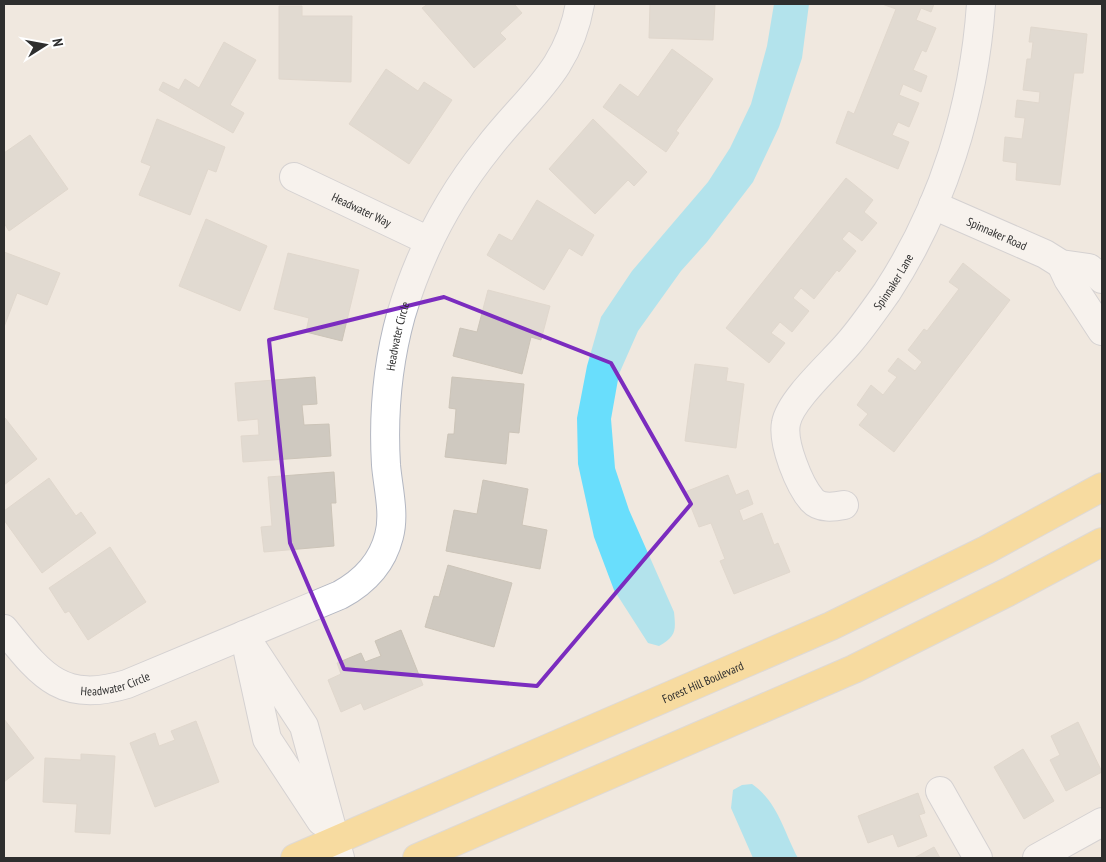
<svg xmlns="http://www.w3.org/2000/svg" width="1106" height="862" font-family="'PT Sans Narrow',sans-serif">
<rect width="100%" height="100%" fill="#f0e8df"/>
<!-- water -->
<g fill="#69defc">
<path d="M774 4H809L802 58 779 127 753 182 707 242 681 271 638 331 619 374 611 419 615 468 629 510 674 612C676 631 676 636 659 646L648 643 614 590 594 537 578 464 577 418 587 366 601 317 632 271 708 182 730 148 751 104 767 46Z"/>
<path d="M752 784C778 802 784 832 798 858H753L731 808 733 790 742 785Z"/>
</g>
<!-- building -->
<g fill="#cfc9c0" stroke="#ccc4b8">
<path d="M428 4H514L522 13 500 33 506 39 474 68 422 8Z"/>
<path d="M650 4H715L713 40 649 38Z"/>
<path d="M882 4H934L931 12 921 8 916 20 936 28 926 52 922 50 913 70 927 76 921 92 903 84 899 95 919 103 909 127 898 122 892 135 909 142 898 169 836 143 848 111 854 114 896 9Z"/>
<path d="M279 6H302V16H352L351 82 279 79Z"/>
<path d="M1031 27 1087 34 1083 73H1074L1060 185 1016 180 1017 163 1003 161 1005 137 1022 139 1025 118 1015 117 1017 100 1039 103 1040 92 1023 90 1027 59H1031L1033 42H1029Z"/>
<path d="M224 42 256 60 230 105 244 113 233 133 159 90 163 82 179 90 185 79 199 88Z"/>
<path d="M672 49 713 79 676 131 679 133 666 152 603 107 620 84 638 97Z"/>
<path d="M386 69 418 91 424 82 452 100 409 164 349 124Z"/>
<path d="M157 119 225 147 216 172 208 169 190 215 139 195 151 166 141 162Z"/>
<path d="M593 119 647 172 634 186 628 180 595 214 549 169Z"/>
<path d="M30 135 68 189 9 231 4 223V153Z"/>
<path d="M846 178 873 200 864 212 877 223 862 241 849 231 842 239 856 251 839 272 837 270 814 299 801 288 793 298 809 311 792 332 780 322 771 333 785 343 769 363 726 328Z"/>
<path d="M537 200 594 235 582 256 569 248 544 290 487 255 499 234 512 241Z"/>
<path d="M206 219 267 246 240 311 179 286Z"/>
<path d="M4 252 60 273 47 305 17 293 4 327Z"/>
<path d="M288 253 359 270 342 341 306 332 309 318 274 309Z"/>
<path d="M963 263 1010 300 894 452 859 425 868 414 857 405 871 385 883 395 897 377 888 371 898 358 915 371 922 362 908 350 924 329 927 331 959 289 949 282Z"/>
<path d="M488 290 550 306 541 340 531 337 522 374 453 356 460 328 477 332Z"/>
<path d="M695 364 728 368 726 381 744 384 736 448 685 441Z"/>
<path d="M315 377 317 404 302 405 304 425 329 424 331 456 243 462 241 436 259 435 258 419 238 421 235 383Z"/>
<path d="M452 377 524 384 519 433 509 432 506 464 445 457 448 434H454L456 409 449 408Z"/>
<path d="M5 418 37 459 4 485V419Z"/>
<path d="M334 472 336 503H331L334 546 264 552 261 527 272 526 268 477Z"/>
<path d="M728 475 736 495 748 490 753 504 739 510 743 521 762 513 774 545 778 543 790 572 734 594 720 561 725 559 711 523 699 527 685 492Z"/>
<path d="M49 478 76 516 81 512 96 533 42 573 4 520V511Z"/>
<path d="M483 480 528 489 522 525 547 530 540 569 446 551 454 510 477 514Z"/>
<path d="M110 547 146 602 88 640 69 611 65 613 49 588Z"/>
<path d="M448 565 512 583 494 647 425 627 434 596 439 597Z"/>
<path d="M401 630 423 685 364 710 361 703 341 712 328 680 341 674 337 663 361 653 365 662 381 656 375 641Z"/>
<path d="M4 719 34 758 4 782Z"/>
<path d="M196 721 219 782 155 807 130 743 155 733 159 746 175 740 171 731Z"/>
<path d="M1078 722 1102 772 1066 791 1050 760 1060 755 1051 736Z"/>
<path d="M1023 749 1054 801 1024 819 994 767Z"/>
<path d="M81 754 115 756 110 834 75 832 77 804 43 802 45 758 81 760Z"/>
<path d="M918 793 925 813 919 815 927 836 898 847 893 834 868 843 858 816Z"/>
<path d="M934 847 940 858H914Z"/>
</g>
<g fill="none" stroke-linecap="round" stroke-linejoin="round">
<!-- minor casing -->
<g stroke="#b3b7c2" stroke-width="30">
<g id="minor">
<path id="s1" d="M294 177 429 241"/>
<path id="s2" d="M933 205 1045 254 1061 264 1089 268 1102 279"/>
<path d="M1061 264 1068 279 1102 331"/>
<path id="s3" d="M844 505C834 507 820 509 812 500 799 485 782 443 786 423 790 400 832 363 848 344 862 328 875 309 887 292 943 206 974 106 981 4"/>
<path id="s4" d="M4 629C41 675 62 704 127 684L340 595C364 582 382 564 389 536 395 514 388 488 386 465 383 415 388 362 401 315 419 254 448 198 488 148 527 97 568 72 580 4"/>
<path d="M244 635 304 726 340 858"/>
<path d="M248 652 267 739 321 821"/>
<path d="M940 791 978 858"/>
<path d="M1037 858 1102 822"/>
</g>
</g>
<!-- major casing -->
<g stroke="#c9c9c9" stroke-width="30">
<g id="major">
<path id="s5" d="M295 858 831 626 986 550 1102 487"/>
<path d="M417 858 854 669 1008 592 1102 542"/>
</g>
</g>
<!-- minor -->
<use href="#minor" stroke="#fff" stroke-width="28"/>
<!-- major -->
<use href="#major" stroke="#fc5" stroke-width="28"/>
</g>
<!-- marked area -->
<path d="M0 0H1106V862H0ZM444 297 611 363 691 504 537 686 344 669 290 543 269 340Z" fill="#f0e8df" fill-opacity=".55" fill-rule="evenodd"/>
<path fill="none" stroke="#7b2cbf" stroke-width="4" stroke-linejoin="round" d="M444 297 611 363 691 504 537 686 344 669 290 543 269 340Z"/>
<g text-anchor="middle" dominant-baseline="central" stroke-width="4" stroke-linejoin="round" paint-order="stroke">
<!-- street labels -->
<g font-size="12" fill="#2e2e2e" stroke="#fff">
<text stroke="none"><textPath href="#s1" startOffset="75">Headwater Way</textPath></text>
<text stroke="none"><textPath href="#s2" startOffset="70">Spinnaker Road</textPath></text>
<text stroke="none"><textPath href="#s3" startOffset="295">Spinnaker Lane</textPath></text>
<text stroke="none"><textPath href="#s4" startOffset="659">Headwater Circle</textPath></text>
<text stroke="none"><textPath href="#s4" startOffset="136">Headwater Circle</textPath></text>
<text stroke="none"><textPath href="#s5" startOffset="444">Forest Hill Boulevard</textPath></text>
</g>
</g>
<!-- border -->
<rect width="1106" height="862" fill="none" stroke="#2e2e2e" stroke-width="10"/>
<!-- north arrow -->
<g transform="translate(45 45) rotate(79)" stroke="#ffffff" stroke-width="4" paint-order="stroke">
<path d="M0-4L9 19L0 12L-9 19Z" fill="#2e2e2e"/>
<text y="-8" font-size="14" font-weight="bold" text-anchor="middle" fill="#2e2e2e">N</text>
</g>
</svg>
